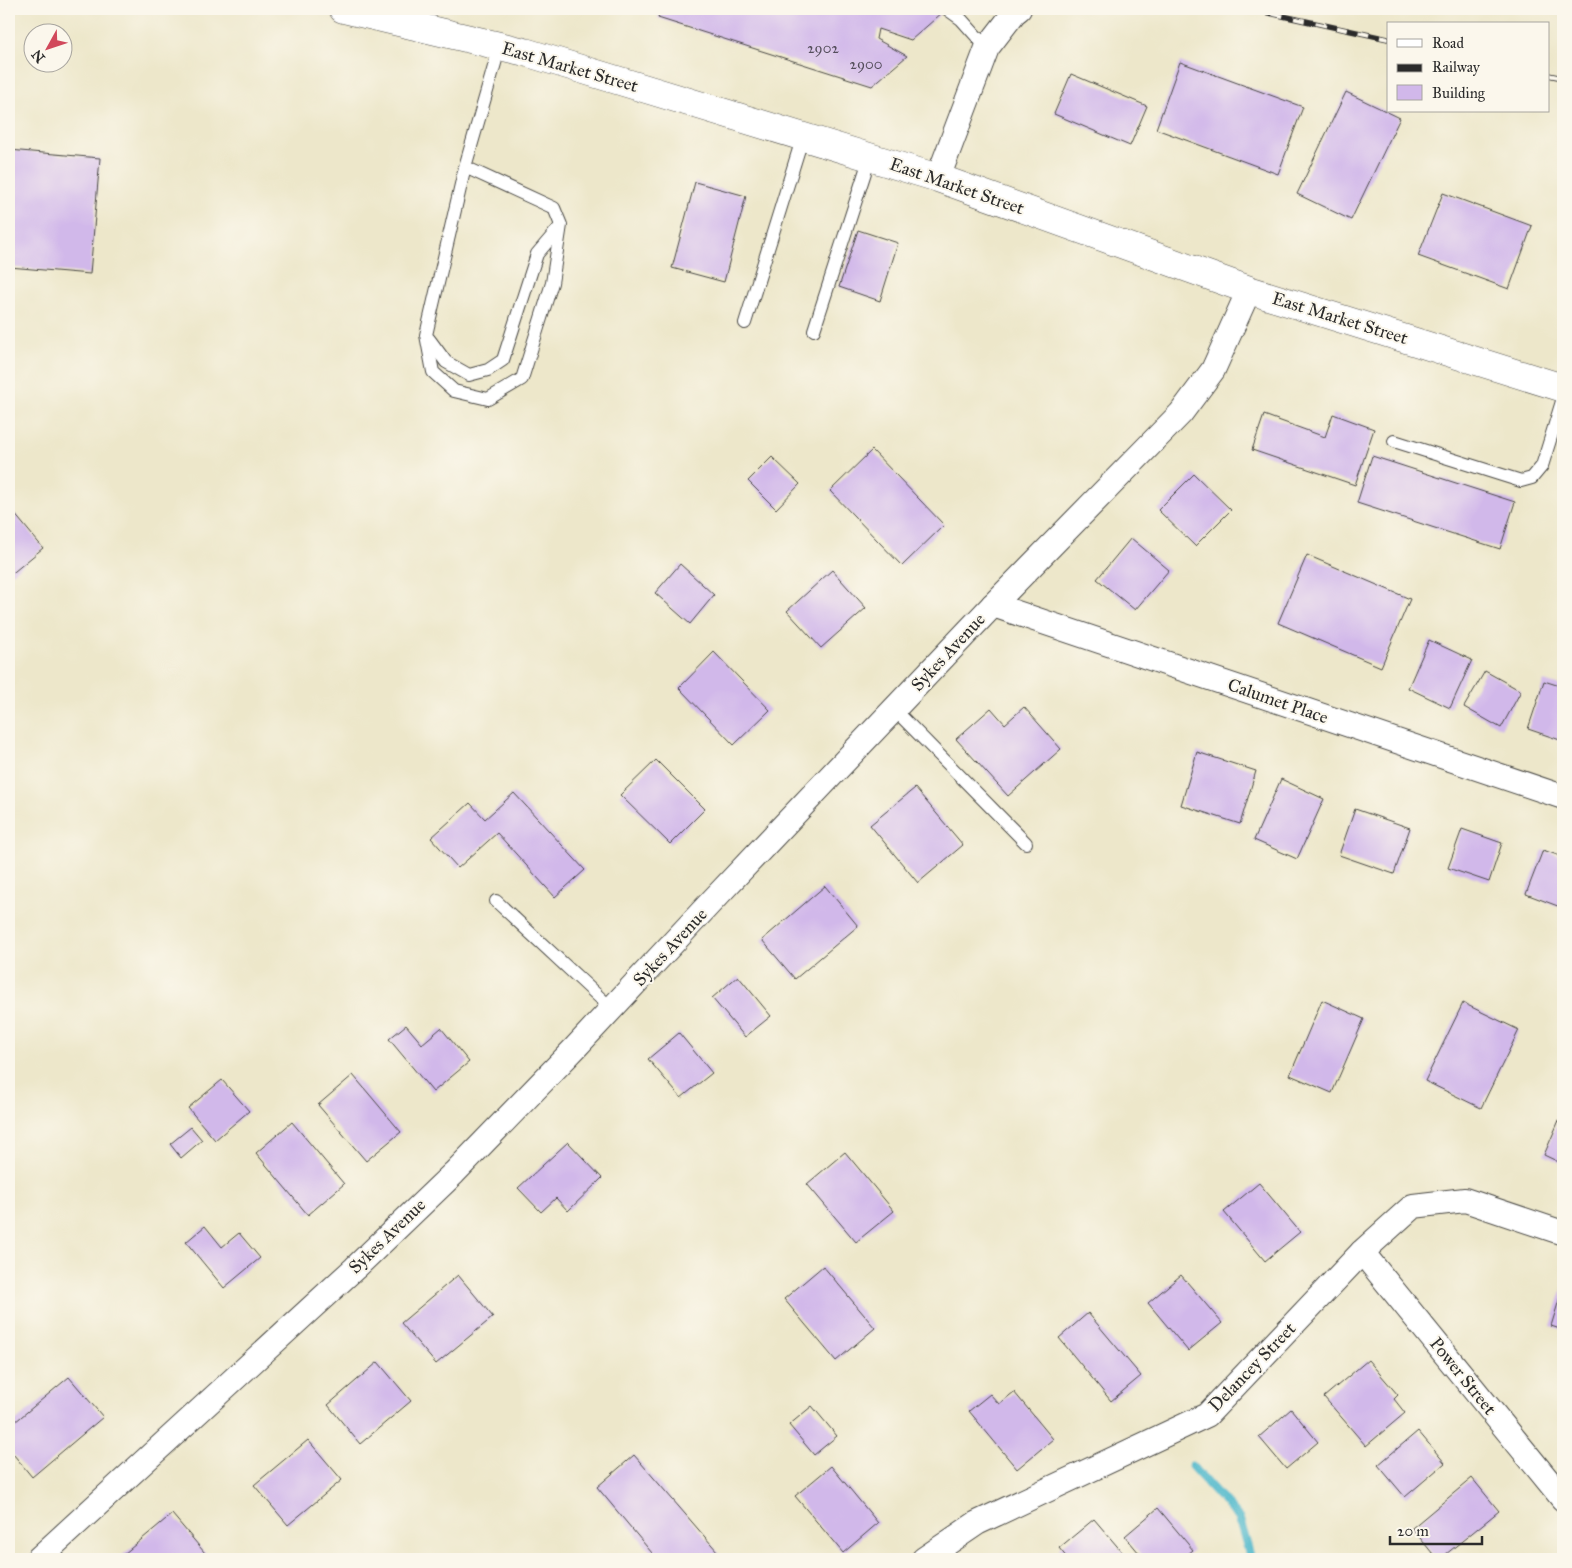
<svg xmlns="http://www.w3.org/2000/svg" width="1572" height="1568" font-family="'IM FELL Great Primer',serif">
<rect width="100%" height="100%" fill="#fbf7ec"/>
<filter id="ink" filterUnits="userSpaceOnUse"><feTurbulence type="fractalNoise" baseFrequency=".02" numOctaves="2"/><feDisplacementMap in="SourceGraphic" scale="10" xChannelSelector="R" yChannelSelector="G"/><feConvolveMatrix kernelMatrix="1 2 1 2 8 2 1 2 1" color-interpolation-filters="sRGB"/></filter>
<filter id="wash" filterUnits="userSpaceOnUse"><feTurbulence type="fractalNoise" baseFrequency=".0096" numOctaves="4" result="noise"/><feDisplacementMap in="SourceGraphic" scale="20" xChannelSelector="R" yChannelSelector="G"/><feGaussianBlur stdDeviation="1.12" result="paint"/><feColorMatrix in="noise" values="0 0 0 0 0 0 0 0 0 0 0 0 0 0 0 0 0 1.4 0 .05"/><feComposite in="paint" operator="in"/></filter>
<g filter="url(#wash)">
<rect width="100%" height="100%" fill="#ede7ca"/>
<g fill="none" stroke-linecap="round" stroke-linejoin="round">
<!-- stream -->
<path stroke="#4eb8cb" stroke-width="9" d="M1192 1466 1239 1518 1251 1559"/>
</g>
<g id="blocks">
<!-- building -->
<g fill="#d1b8ea">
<path d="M661 9H932L943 12 911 40 878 29 876 39 907 56 872 86 658 18Z"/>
<path d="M1180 62 1303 107 1278 174 1156 129Z"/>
<path d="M1071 74 1147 106 1130 146 1054 114Z"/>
<path d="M1346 92 1400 118 1351 220 1297 194Z"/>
<path d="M9 150 100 158 90 274 9 267Z"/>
<path d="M695 182 746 196 724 282 672 268Z"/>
<path d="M1443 193 1532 226 1509 289 1418 256Z"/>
<path d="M858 230 898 243 880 301 839 287Z"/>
<path d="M1333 414 1374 429 1355 485 1252 450 1264 415 1325 437Z"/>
<path d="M872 450 944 525 902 566 830 491Z"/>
<path d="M1372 456 1515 502 1500 549 1357 503Z"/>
<path d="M772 457 800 484 776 509 748 481Z"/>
<path d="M1194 474 1231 510 1195 546 1158 510Z"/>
<path d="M9 507 43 548 9 576Z"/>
<path d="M1131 538 1169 570 1135 610 1097 579Z"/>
<path d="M1307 555 1410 599 1381 667 1278 623Z"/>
<path d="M680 564 714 595 690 624 655 593Z"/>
<path d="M832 570 866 608 821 648 787 611Z"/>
<path d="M1429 640 1472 660 1450 708 1408 688Z"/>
<path d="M714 652 770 710 734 745 679 688Z"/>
<path d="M1485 671 1521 691 1501 728 1464 707Z"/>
<path d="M1544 681 1563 687V741L1528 729Z"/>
<path d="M1024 707 1061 749 1008 796 956 739 991 708 1005 724Z"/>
<path d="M1197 752 1256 771 1240 824 1181 805Z"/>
<path d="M656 760 705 809 670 844 620 795Z"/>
<path d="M1281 779 1324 799 1297 859 1254 840Z"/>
<path d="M915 788 963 845 918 883 870 825Z"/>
<path d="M514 793 585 870 555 897 497 833 458 868 431 838 470 803 485 819Z"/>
<path d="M1355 809 1410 828 1394 874 1339 855Z"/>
<path d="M1462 829 1502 843 1489 882 1448 868Z"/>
<path d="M1543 850 1563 857V908L1526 894Z"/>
<path d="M825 886 858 926 795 979 762 940Z"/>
<path d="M738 976 771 1016 745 1037 712 998Z"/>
<path d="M1322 1000 1364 1019 1332 1093 1290 1075Z"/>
<path d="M1463 1003 1519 1030 1481 1108 1425 1081Z"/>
<path d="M406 1025 422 1044 441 1028 469 1062 433 1092 389 1039Z"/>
<path d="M679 1033 712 1073 681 1098 648 1059Z"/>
<path d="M353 1075 401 1132 366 1161 318 1105Z"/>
<path d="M222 1080 249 1111 215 1140 188 1108Z"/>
<path d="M1563 1111V1164L1544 1155Z"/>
<path d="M292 1122 344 1184 308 1215 256 1153Z"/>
<path d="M191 1127 202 1140 181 1158 170 1144Z"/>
<path d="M568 1142 602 1178 568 1211 556 1198 541 1212 518 1188Z"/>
<path d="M845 1152 894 1211 856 1242 807 1184Z"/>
<path d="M1259 1183 1300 1232 1265 1261 1224 1212Z"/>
<path d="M205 1226 222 1247 239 1233 260 1258 224 1288 186 1242Z"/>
<path d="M823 1266 875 1328 836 1361 784 1299Z"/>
<path d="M458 1275 493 1317 436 1364 401 1323Z"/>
<path d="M1181 1275 1222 1323 1188 1351 1148 1303Z"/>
<path d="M1563 1287V1330L1551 1326Z"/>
<path d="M1088 1313 1141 1376 1111 1401 1059 1338Z"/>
<path d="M1368 1360 1398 1395 1394 1399 1405 1413 1366 1446 1324 1397Z"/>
<path d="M378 1362 411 1401 360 1444 328 1405Z"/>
<path d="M69 1377 103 1417 32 1477 9 1449V1427Z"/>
<path d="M1014 1392 1053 1439 1017 1469 969 1411 990 1394 999 1404Z"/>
<path d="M812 1406 837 1436 814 1455 789 1425Z"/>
<path d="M1291 1409 1318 1442 1286 1469 1259 1437Z"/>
<path d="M1418 1431 1445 1463 1405 1497 1378 1465Z"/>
<path d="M308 1440 342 1480 288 1525 254 1485Z"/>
<path d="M634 1455 724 1559H657L597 1487Z"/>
<path d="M831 1466 878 1523 843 1553 795 1496Z"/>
<path d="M1472 1478 1499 1511 1440 1559H1437L1412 1528Z"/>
<path d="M1158 1508 1193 1550 1182 1559H1144L1125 1536Z"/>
<path d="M172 1514 210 1559H118Z"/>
<path d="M1094 1519 1128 1559H1068L1059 1548Z"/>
</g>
</g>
</g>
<g filter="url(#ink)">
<use href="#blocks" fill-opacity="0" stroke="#484743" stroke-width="1"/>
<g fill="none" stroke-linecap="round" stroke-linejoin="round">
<!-- service casing -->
<g stroke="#484743" stroke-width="14">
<g id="service">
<path d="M947 9 961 19 987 48"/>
<path d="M465 167 554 208 561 225 552 283 522 379 488 399 454 391 433 372 426 335 465 167 500 46"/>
<path d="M745 323 803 136"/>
<path d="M814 330 870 157"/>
<path d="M429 339 446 362 469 375 488 370 503 360 537 254 560 227"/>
<path d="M1394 441 1521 481 1532 478 1542 466 1563 398"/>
<path d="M894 709 1026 843"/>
<path d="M496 901 612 1009"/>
</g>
</g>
<!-- minor casing -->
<g stroke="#484743" stroke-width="26">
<g id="minor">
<path d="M938 178 987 48 1014 13 1019 9"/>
<path d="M993 605 1563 797"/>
<path d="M1362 1252 1563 1499"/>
<path d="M38 1559 355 1268 454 1173 575 1048 712 901 993 605 1181 413 1213 370 1249 290"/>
<path d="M924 1559 977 1523 1207 1415 1362 1252 1413 1206 1465 1200 1563 1233"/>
</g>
</g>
<!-- secondary casing -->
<g stroke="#484743" stroke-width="29">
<path id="secondary" d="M343 9 525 52 938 178 1249 290 1563 388"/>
</g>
<!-- service -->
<use href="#service" stroke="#fff" stroke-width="12"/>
<!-- minor -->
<use href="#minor" stroke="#fff" stroke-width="24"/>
<!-- secondary -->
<use href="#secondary" stroke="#fff" stroke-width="28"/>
<!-- rail casing -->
<g stroke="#2b2b2b" stroke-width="5.5">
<g id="rail">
<path d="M1251 9 1388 39"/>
<path d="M1548 75 1563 78"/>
</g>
</g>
<!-- rail -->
<use href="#rail" stroke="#fbf7ec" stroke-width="4" stroke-dasharray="11" stroke-linecap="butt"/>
</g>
</g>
<g text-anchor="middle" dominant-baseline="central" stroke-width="4" stroke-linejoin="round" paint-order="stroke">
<!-- number labels -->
<g font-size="15" fill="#544e5b">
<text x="823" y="48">2902</text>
<text x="866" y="64">2900</text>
</g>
<!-- street labels -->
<g font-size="18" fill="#2b2b2b" stroke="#fbf7ec">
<text transform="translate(570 67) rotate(16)">East Market Street</text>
<text transform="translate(957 186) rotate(19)">East Market Street</text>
<text transform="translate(1340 318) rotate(17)">East Market Street</text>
<text transform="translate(948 652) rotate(-47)">Sykes Avenue</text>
<text transform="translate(1278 701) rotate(19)">Calumet Place</text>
<text transform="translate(670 947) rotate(-47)">Sykes Avenue</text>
<text transform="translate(387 1236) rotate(-44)">Sykes Avenue</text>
<text transform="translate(1252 1367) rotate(-46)">Delancey Street</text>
<text transform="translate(1463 1376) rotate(51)">Power Street</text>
</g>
</g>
<!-- margin -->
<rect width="1572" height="1568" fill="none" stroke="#fbf7ec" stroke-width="30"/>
<!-- legend -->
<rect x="1387" y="22" width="162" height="90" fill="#fbf7ec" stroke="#a8a59f"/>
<rect x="1397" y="39" width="25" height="8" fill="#ffffff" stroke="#a8a59f"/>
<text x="1432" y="48" font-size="15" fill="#2b2b2b">Road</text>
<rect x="1397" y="64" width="25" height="8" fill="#2b2b2b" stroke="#a8a59f"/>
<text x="1432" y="72" font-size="15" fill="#2b2b2b">Railway</text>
<rect x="1397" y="85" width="25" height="15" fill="#d1b8ea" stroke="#a8a59f"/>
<text x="1432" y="98" font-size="15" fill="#2b2b2b">Building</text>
<!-- north arrow -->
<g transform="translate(48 48) rotate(230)"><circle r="24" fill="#fbf7ec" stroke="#a8a59f"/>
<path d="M0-4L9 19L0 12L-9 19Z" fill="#d1495b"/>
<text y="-8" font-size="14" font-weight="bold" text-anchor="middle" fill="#2b2b2b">N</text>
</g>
<!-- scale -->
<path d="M1390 1536v8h92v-8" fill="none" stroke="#2b2b2b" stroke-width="2.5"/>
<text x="1397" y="1536" font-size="15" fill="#2b2b2b" stroke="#fbf7ec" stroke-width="4" paint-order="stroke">20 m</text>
</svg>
